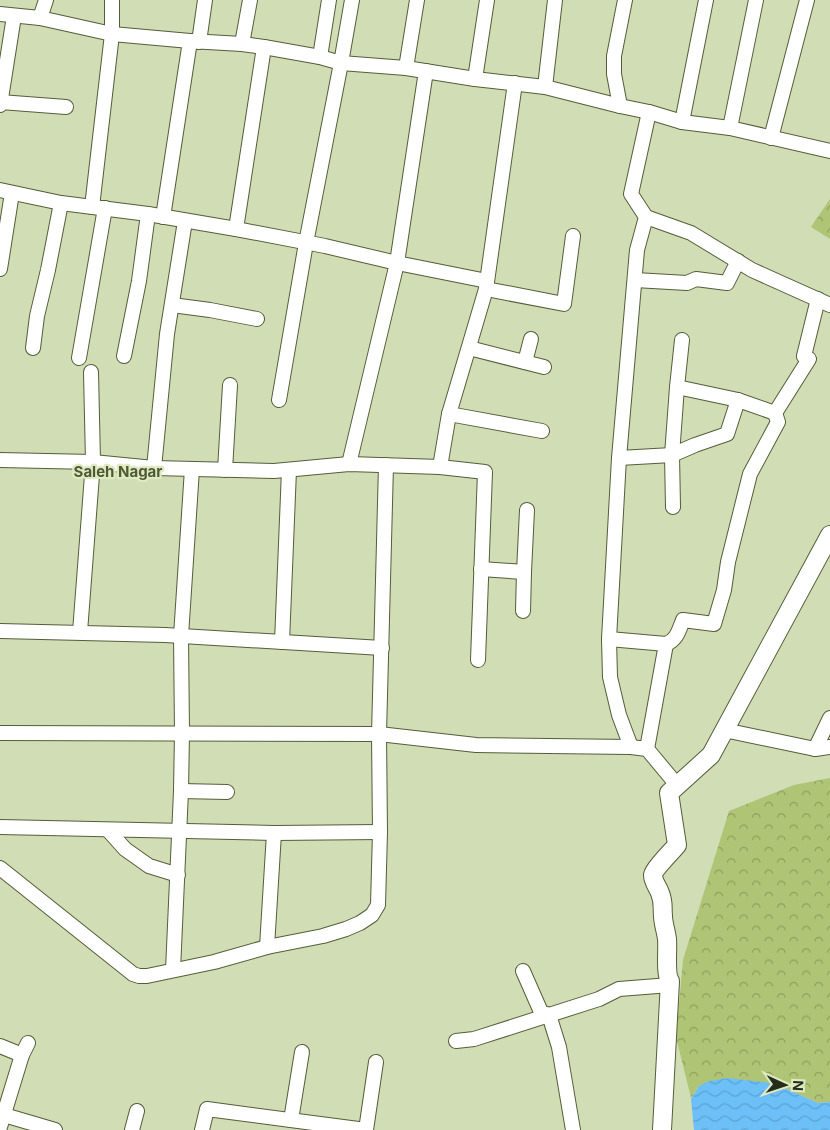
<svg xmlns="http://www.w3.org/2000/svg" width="830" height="1130" font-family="Inter,sans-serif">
<defs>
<pattern id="park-crowns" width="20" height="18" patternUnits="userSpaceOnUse" patternTransform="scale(1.25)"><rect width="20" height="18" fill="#b0c475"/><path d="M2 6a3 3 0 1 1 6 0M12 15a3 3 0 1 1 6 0" fill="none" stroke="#8f9f5f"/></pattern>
<pattern id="water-waves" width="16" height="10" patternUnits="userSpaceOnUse" patternTransform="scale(1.25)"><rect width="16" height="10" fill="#6cbff7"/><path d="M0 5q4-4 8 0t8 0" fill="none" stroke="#5da4d3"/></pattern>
</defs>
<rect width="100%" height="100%" fill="#d1ddb4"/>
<!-- park -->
<g fill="url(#park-crowns)">
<path d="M830 199V239L811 227Z"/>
<path d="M830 778V1102L818 1103 789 1090 771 1083 699 1086 691 1098 676 1037 683 960 729 811 794 785Z"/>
</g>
<!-- water -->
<path fill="url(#water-waves)" d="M728 1078 771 1083 789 1090 818 1103 830 1102V1130H694L691 1099 699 1086 709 1081Z"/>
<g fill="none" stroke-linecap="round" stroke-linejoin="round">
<!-- minor casing -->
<g stroke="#545d39" stroke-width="16">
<g id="minor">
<path d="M0 14 40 18 112 34 190 41 242 44 264 47 320 57 341 63 406 68 475 79 545 87 620 106 649 112 682 122 730 128 830 151"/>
<path d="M40 18 46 0"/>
<path d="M199 42 205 0"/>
<path d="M242 44 250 0"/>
<path d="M320 57 329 0"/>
<path d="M406 68 417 0"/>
<path d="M475 79 487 0"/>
<path d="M545 87 555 0"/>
<path d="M0 102 66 107"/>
<path d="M0 105 14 16"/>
<path d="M620 106 614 74V56L625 0"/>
<path d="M682 122 706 0"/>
<path d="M730 128 756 0"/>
<path d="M771 138 807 0"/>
<path d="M0 190 61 203 148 214 236 229 325 246 397 263 487 281"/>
<path d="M92 207 112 34V0"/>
<path d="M163 217 190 41"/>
<path d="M646 217 691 233 752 270 830 305"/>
<path d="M236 229 264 47"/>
<path d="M0 269 12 193"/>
<path d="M635 280 687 283 696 279 727 283 738 261"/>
<path d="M486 289 564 304 573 236"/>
<path d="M172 305 210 310 257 319"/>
<path d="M682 340 677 387 738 400 775 413 809 359 804 356 818 299"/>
<path d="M33 348 37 316 48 270 61 203"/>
<path d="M469 348 544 367"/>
<path d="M124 356 139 281 148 214"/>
<path d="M79 358 105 208"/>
<path d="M525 362 531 339"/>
<path d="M677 387 672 455 695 445 727 434 738 400"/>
<path d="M279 400 306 243 341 63 352 0"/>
<path d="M449 414 542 431"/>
<path d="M619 458 672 455 673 507"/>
<path d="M0 460 93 462 154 468 274 471 349 464 440 467 485 472 478 660"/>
<path d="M349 464 397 263 426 71"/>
<path d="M440 467 449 414 486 289 515 83"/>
<path d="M154 468 167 334 185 221"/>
<path d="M225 470 230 385"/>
<path d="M481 569 524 572 527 510"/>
<path d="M523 611 524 572"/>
<path d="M0 631 165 635 382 648"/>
<path d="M80 632 93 462 91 372"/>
<path d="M609 639 666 644 647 749"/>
<path d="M282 642 289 470"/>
<path d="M666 644C677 640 679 630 683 620L714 624 724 590 728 562 750 474 778 422 775 413"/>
<path d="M724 730 815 749 830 747"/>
<path d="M0 733 379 734 476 745 631 747 647 749 677 785"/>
<path d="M631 747 619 715 610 677 609 639 619 458 637 250 646 217 631 194 649 112"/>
<path d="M815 749 830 718"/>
<path d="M181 791 227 792"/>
<path d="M0 827 274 833 380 832"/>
<path d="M108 830 125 849 149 866 178 875"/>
<path d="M0 868 133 974 139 976H147L214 962 267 947 323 936 346 929 360 923 372 915 378 905 380 832 379 734 386 465"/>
<path d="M267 947 274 833"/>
<path d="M173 970 181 791 182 733 181 636 192 469"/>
<path d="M523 971 541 1012 549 1015"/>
<path d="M549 1015 559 1047 573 1130"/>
<path d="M456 1041 474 1039 599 999 619 989 670 985"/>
<path d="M0 1046 22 1055"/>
<path d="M4 1115 55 1130"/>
<path d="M291 1120 302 1052"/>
<path d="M0 1127 22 1055 28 1043"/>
<path d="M132 1130 137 1111"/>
<path d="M202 1130 207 1109 366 1130"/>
<path d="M366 1130 376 1062"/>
</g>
</g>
<!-- tertiary casing -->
<g stroke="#545d39" stroke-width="20">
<path id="tertiary" d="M662 1130 670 981C665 974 668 949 667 939 666 931 663 923 663 916 662 906 664 903 660 893 658 887 653 882 653 875 654 869 672 851 677 845L669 793 711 755 830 535"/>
</g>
<!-- minor -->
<use href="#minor" stroke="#fff" stroke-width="14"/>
<!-- tertiary -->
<use href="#tertiary" stroke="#fff" stroke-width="18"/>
</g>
<g text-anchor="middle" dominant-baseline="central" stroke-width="4.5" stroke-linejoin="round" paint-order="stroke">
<!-- neighbourhood labels -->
<g font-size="15" font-weight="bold" fill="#505935" stroke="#deeac1">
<text x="118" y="471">Saleh Nagar</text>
</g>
</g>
<!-- north arrow -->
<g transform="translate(785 1085) rotate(93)" stroke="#deeac1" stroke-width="4" paint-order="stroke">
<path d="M0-4L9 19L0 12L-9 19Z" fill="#262b1b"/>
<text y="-8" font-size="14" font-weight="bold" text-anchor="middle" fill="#262b1b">N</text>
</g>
</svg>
